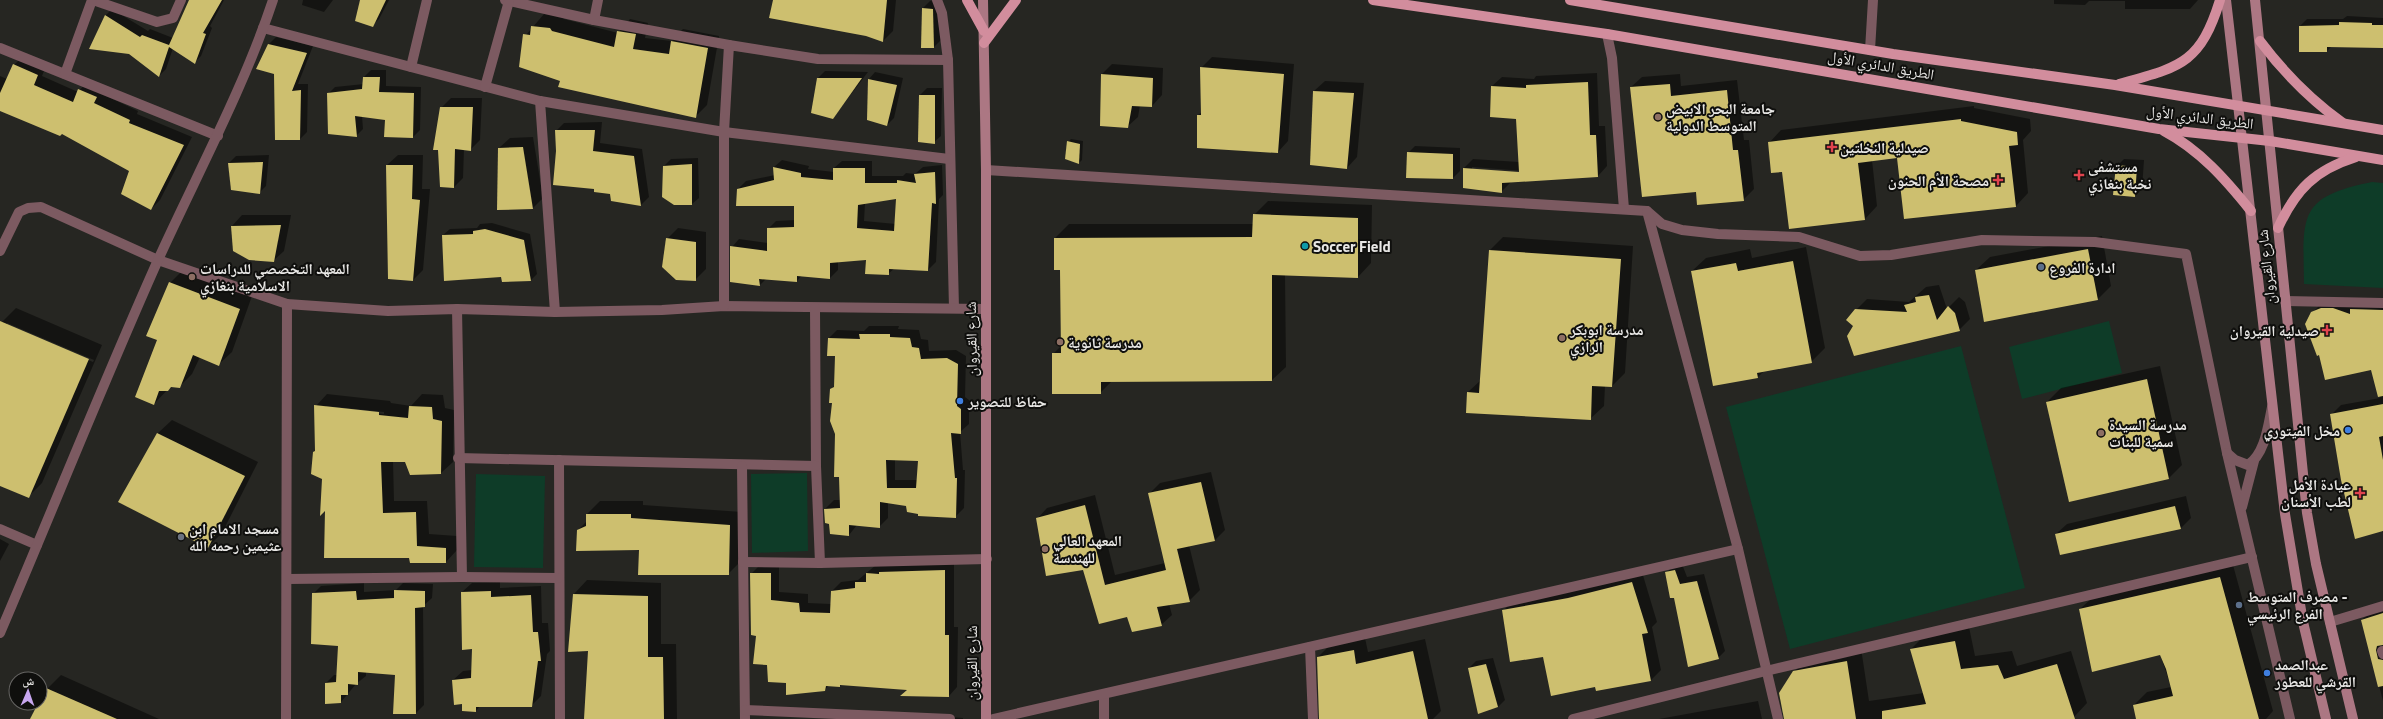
<svg xmlns="http://www.w3.org/2000/svg" width="2383" height="719" font-family="'Titillium Web','Noto Naskh Arabic',sans-serif">
<rect width="100%" height="100%" fill="#262622"/>
<!-- green -->
<g fill="#0e3c28">
<path d="M2372 182 2383 183V288L2304 284C2303 215 2298 197 2372 182Z"/>
<path d="M2109 321 2122 373 2022 399 2009 347Z"/>
<path d="M1961 346 2025 588 1790 649 1726 407Z"/>
<path d="M807 473 808 551 752 553 751 474Z"/>
<path d="M476 474 545 476 543 568 474 567Z"/>
</g>
<!-- shadow -->
<g fill="#0007" fill-rule="evenodd">
<path d="M190 0H224L210 26 212 28 201 56 194 63 173 48 166 69 159 76 105 16 112 9 148 31 150 29 173 38Z"/>
<path d="M303 0H333L324 12 302 5Z"/>
<path d="M361 0H389L379 19 372 26Z"/>
<path d="M774 0H896L893 31 883 41Z"/>
<path d="M2054 0H2198L2190 9H2125V1H2089L2085 5 2054 4Z"/>
<path d="M930 1 940 2 941 40 934 47H922L923 8Z"/>
<path d="M544 14 562 16 564 19 618 33 630 19 648 23 645 38 672 41 683 29 719 36 707 105 695 117 561 80 526 35Z"/>
<path d="M2347 16 2383 18V56V47L2332 46 2327 51H2300V26L2307 19H2343Z"/>
<path d="M276 37 313 46 298 84H308L307 132 300 139 275 73 258 68 269 44Z"/>
<path d="M23 56 46 66 42 76 78 92 88 81 102 94 138 111 137 114 192 137 160 200 151 209 131 170 62 133 0 109V76L7 79 14 65Z"/>
<path d="M1212 57 1294 64 1288 141 1278 152 1198 115 1202 112 1201 68Z"/>
<path d="M1112 64 1163 68 1162 95 1152 106 1140 105 1138 117 1127 127 1102 74Z"/>
<path d="M371 70H386V86L421 87 420 130 413 137 386 119 362 116 363 129 356 136 328 94 335 87 364 84V77Z"/>
<path d="M825 71 868 72 833 118 818 78Z"/>
<path d="M875 72 903 78 894 118 887 125 869 79Z"/>
<path d="M1597 73 1599 126H1605L1607 166 1598 176 1511 182 1501 192 1464 168 1473 159 1519 162 1517 118 1492 86 1502 77 1534 79 1536 76ZM1472 167 1524 171 1523 173 1472 169Z"/>
<path d="M1680 74 1681 86 1737 80 1744 140H1749L1754 189 1743 200 1631 87 1642 77Z"/>
<path d="M1325 81 1364 83 1357 157 1347 168 1314 91Z"/>
<path d="M927 88H942L941 136 934 142 920 95Z"/>
<path d="M451 98H482L480 140 470 150 464 149 463 178 454 187 441 108Z"/>
<path d="M1974 106V108L2030 119 2031 131 2023 140 2028 193 2016 206 1898 157 1872 160 1877 206 1865 219 1783 171 1769 143 1781 130Z"/>
<path d="M602 122 600 143 642 149 649 197 641 205 612 200 611 193 595 188 557 151 556 131 564 123Z"/>
<path d="M533 137 543 198 533 208 498 209 499 148 510 138Z"/>
<path d="M1071 139 1083 141 1082 160 1079 163 1066 159 1068 142Z"/>
<path d="M1415 146 1460 148V171L1453 178 1408 153Z"/>
<path d="M269 155 266 186 259 193 231 189 229 163 236 156Z"/>
<path d="M398 155H423L422 189H430L423 270 413 280 387 165Z"/>
<path d="M698 158 699 198 692 204 664 166 671 159Z"/>
<path d="M2124 159 2144 160 2142 189 2135 196 2117 166Z"/>
<path d="M782 160 809 166 808 169 834 172V168L842 161H872V176H903L906 173 915 174 923 167 942 165 943 195 939 199 936 262 928 270 895 268 888 274 867 258 838 261V270L830 278 802 275 797 281 766 279 760 285 732 281V247L739 239 768 243V229L776 221 795 220V205L738 189 746 181 775 175 774 167ZM897 198 896 224 864 221 865 203Z"/>
<path d="M1268 201 1372 205 1371 263 1358 277 1285 274 1286 367 1272 380 1112 381 1100 393 1053 354 1062 345 1061 269 1055 238 1069 224H1254V215Z"/>
<path d="M242 215H291L284 251 273 261 234 250 232 226Z"/>
<path d="M492 223 530 234 537 274 531 280 502 281V276L443 235 450 229 477 228 480 224Z"/>
<path d="M678 228 706 232V269L695 280 667 239Z"/>
<path d="M2102 236 2111 286 2098 299 1976 270 1990 257Z"/>
<path d="M1503 237 1633 246 1625 373 1612 386H1605L1604 406 1590 419 1468 392 1481 380 1490 250Z"/>
<path d="M1806 247 1825 348 1811 362 1764 371 1758 377 1714 385 1692 271 1706 258 1750 249 1752 258Z"/>
<path d="M183 270 252 296 232 352 219 364 200 357 192 374 179 387 171 386 154 404 158 340 170 283Z"/>
<path d="M1939 285 1947 309 1959 297 1965 302 1970 319 1959 330 1855 326 1856 310 1867 299 1909 302 1926 287Z"/>
<path d="M2383 301V533L2332 414 2341 405 2380 398 2372 369 2312 313 2322 303Z"/>
<path d="M16 308 102 345 42 483 28 497 0 484V328L2 322ZM7 323 94 360 93 362 7 325Z"/>
<path d="M869 326H899L898 329 919 330 921 339 928 340 929 351 956 350 966 356 965 397 969 400V424L960 432 963 470H965L964 508 955 517 919 513 907 505 888 502V518L880 526 857 525 849 535 825 509 834 500H841L836 434 831 390 835 385 836 355 829 338 837 330 864 331ZM895 459 919 460 918 480H895Z"/>
<path d="M2160 366 2182 465 2168 479 2047 402 2061 388Z"/>
<path d="M327 394 390 401 391 403 411 406 422 394 443 395 445 408 454 410 453 462 441 473 406 461H393L394 501H427L429 534 457 536V550L446 562 410 557 326 510 323 478 316 450V406ZM326 406 384 412V414L326 408Z"/>
<path d="M172 420 258 462 222 533 208 547 119 502 158 433Z"/>
<path d="M1211 472 1225 530 1215 540 1189 545 1200 590 1189 601 1169 604 1172 615 1161 625 1128 616 1037 519 1047 508 1095 495 1115 575 1165 563 1149 494 1160 483Z"/>
<path d="M2186 496 2191 518 2181 528 2056 534 2067 524Z"/>
<path d="M600 501H643V505L742 512 741 561 728 574 578 530 587 521V514Z"/>
<path d="M0 539 9 544 0 561Z"/>
<path d="M954 562V627H958L957 687 949 696 908 689 842 684 840 686 829 685 825 690 787 682 768 664 757 635 751 574 760 565 779 564V592L808 594V603L831 604 832 591 841 582 858 580 876 565Z"/>
<path d="M1682 564 1687 577 1704 574 1725 651 1718 658 1675 596 1667 573 1673 566Z"/>
<path d="M2233 565 2273 711 2266 719H2137L2134 705 2147 692 2171 687 2160 654 2080 609 2093 597Z"/>
<path d="M1642 572 1657 622 1652 627 1661 670 1651 680 1597 690 1596 686 1544 656 1503 611 1514 600Z"/>
<path d="M587 580 661 583V644H676L677 719H585L589 650 574 594Z"/>
<path d="M500 582V588L541 586 542 623H548L550 651 547 654 541 696 531 706H480L476 711 463 703 453 680 463 671 472 670 473 648 462 592 472 583Z"/>
<path d="M364 583V592L396 590 403 583 433 584 432 598 423 606 424 705 416 713H394L396 674 366 672V676L356 684 341 702 326 683 334 675H338L339 645 313 594 321 586Z"/>
<path d="M2383 604V701L2362 620 2376 606Z"/>
<path d="M1969 627 1975 656 2012 651 2017 666 2071 651 2087 703 2074 717 2062 719H1785L1794 672 1808 658 1861 648 1869 701 1924 693 1911 649 1925 635Z"/>
<path d="M1365 638 1368 652 1425 639 1441 711 1433 719H1320L1318 657 1330 645Z"/>
<path d="M1493 658 1505 700 1498 707 1469 668 1476 661Z"/>
<path d="M61 675 159 719H31L47 689Z"/>
<path d="M1758 701 1762 719H1659Z"/>
<path d="M922 715 963 718V719H918Z"/>
</g>
<!-- building -->
<g fill="#cdbf6f" fill-rule="evenodd">
<path d="M189 0H222L203 33 206 34 195 64 169 47 159 77 129 54 89 49 105 15 140 37 142 35 169 45Z"/>
<path d="M360 0H386L373 27 355 21Z"/>
<path d="M773 0H887L883 42 866 36 769 18Z"/>
<path d="M922 8 933 9 934 48H921Z"/>
<path d="M2339 22 2372 23V25H2383V48L2327 47V52H2299V26L2339 25Z"/>
<path d="M531 26 550 28 552 31 614 47 617 31 636 34 633 49 669 54 671 41 708 48 696 118 558 87 560 81 519 67 523 34 530 35Z"/>
<path d="M268 44 307 53 292 91 301 90 300 140H275L274 74 256 69Z"/>
<path d="M13 64 38 75 34 85 73 102 78 89 97 97 94 103 130 120 129 123 184 145 151 210 121 194 129 171 62 134 60 136 0 111V93Z"/>
<path d="M1200 67 1284 74 1278 153 1197 148V115H1201Z"/>
<path d="M1101 74 1153 78 1152 107 1132 106 1128 128 1100 126Z"/>
<path d="M363 77H380L379 92 414 93 413 138 384 137 385 120 355 116 357 137 328 134 327 93 362 89Z"/>
<path d="M817 78H862L833 119 811 113Z"/>
<path d="M868 79 897 85 887 126 867 120Z"/>
<path d="M1588 82 1590 135H1596L1598 177 1502 183V193L1463 188V168L1519 172 1516 119 1490 117 1491 86 1526 88V85Z"/>
<path d="M1670 84 1671 96 1727 90 1733 150H1738L1744 201 1697 205 1696 192 1642 197 1630 87Z"/>
<path d="M1313 91 1354 93 1347 169 1310 165Z"/>
<path d="M919 95H935V144L918 142Z"/>
<path d="M440 107H473L471 151 455 149 454 188 440 187 438 150H433Z"/>
<path d="M1961 119V121L2017 132 2018 145 2009 146 2016 207 1904 219 1897 158 1858 163 1865 220 1789 229 1782 172 1771 173 1768 142Z"/>
<path d="M555 130H595L593 151 634 156 641 206 611 201 610 194 594 192V189L553 185 556 151Z"/>
<path d="M1067 141 1080 144 1079 164 1065 159Z"/>
<path d="M523 147 533 209 497 210 498 148Z"/>
<path d="M1407 152 1453 154V179L1406 178Z"/>
<path d="M263 162 260 194 231 190 228 163Z"/>
<path d="M692 164V205H674L662 197 663 166Z"/>
<path d="M386 165H413L412 199 420 200 413 281 388 279Z"/>
<path d="M2116 165 2137 167 2135 197 2113 195Z"/>
<path d="M773 167 801 173V177L833 180V168H865V183H897V180L916 183 914 174 935 172 936 204 932 203 928 271 889 269V275L865 274 866 260 830 263V279L797 276V282L759 279 760 286 730 282V246L767 251V228L794 227V206H736L737 189 774 180ZM896 199 894 231 857 228 858 205Z"/>
<path d="M1253 214 1358 218V278L1272 275V381L1101 382V394H1052V353H1061L1060 270H1054V238L1252 237Z"/>
<path d="M281 225 274 262 249 260 233 251 231 226Z"/>
<path d="M485 229 524 240 531 281 502 282 501 277 444 281 442 235 473 234V231Z"/>
<path d="M666 238 696 242V281L676 280 662 267Z"/>
<path d="M2088 249 2098 300 1984 322 1975 270Z"/>
<path d="M1489 250 1621 259 1612 387 1592 386 1591 420 1466 413 1467 392 1479 393Z"/>
<path d="M1793 261 1812 363 1757 373 1758 378 1713 386 1691 271 1736 263 1738 271Z"/>
<path d="M169 282 240 309 219 366 193 355 180 388 171 387 168 391H159L154 405 135 397 157 340 146 336Z"/>
<path d="M1929 295 1937 320 1948 306 1955 313 1960 331 1854 356 1847 336 1853 326 1846 320 1855 309 1907 312 1904 305 1916 302 1915 297Z"/>
<path d="M2321 308H2333L2350 314V309L2383 310V396L2378 397 2371 370 2325 380 2319 355 2317 356 2305 324 2311 312Z"/>
<path d="M0 321 89 359 29 498 0 486Z"/>
<path d="M859 334H890V337L910 338 912 347 919 348 921 359 947 358 958 364 957 406 961 409V434L951 433 955 478H957L956 518 918 516V514L907 512 906 506 880 502V528L849 525V536L830 534 829 524 825 523 824 509 840 508 839 477H834L835 434 830 421 832 403H829L830 389 834 387 835 356H827L828 338 860 339ZM886 460 918 461 916 488H887Z"/>
<path d="M2147 379 2169 479 2069 502 2046 402Z"/>
<path d="M2383 404V436L2379 437 2383 460V531L2355 539 2341 480 2330 414Z"/>
<path d="M314 405 379 412V415L408 418 409 406 432 407 433 419 442 421 441 474 410 475 405 462H381L383 513 416 512 417 546 446 548V563H410L409 558H324L325 511 320 516 322 479 311 474 313 452 315 451Z"/>
<path d="M157 433 245 476 208 548 118 502Z"/>
<path d="M1201 482 1215 541 1177 549 1190 602 1157 607 1162 626 1132 632 1127 617 1099 624 1083 570 1046 576 1036 518 1085 505 1105 585 1166 570 1148 493Z"/>
<path d="M2175 506 2181 529 2060 555 2055 534Z"/>
<path d="M586 514H631V518L730 525 729 575H638L639 550 576 551 577 530 586 526Z"/>
<path d="M945 570V635H949V697L900 696 907 690 840 685V687L826 686 825 691 786 695V683L768 682 767 665 753 664 756 636 751 635 750 573H771V600L799 603 800 612 830 613 831 591 855 588V582H866V573L879 574V572Z"/>
<path d="M1675 570 1680 584 1697 581 1719 659 1688 667 1674 598H1670L1665 572Z"/>
<path d="M2220 577 2259 719H2136L2133 705 2173 696 2166 669 2160 655 2092 672 2079 609Z"/>
<path d="M1632 582 1648 633 1642 634 1651 681 1596 691 1595 687 1551 696 1543 657 1510 662 1502 610 1568 598Z"/>
<path d="M394 590 425 591V607L415 608 416 714H393L395 675 358 672V685L348 684V695H341V703L325 704V683L336 682 338 646 311 644 312 593 356 591 357 600 394 598Z"/>
<path d="M491 591V597L531 595 533 632H538L541 661H538L532 707H476V712L462 711V704L454 705 452 680 471 678 472 649 462 650 461 592Z"/>
<path d="M573 594 648 596V657H663L664 719H584L588 651 568 652Z"/>
<path d="M2383 613V645L2377 646 2376 650 2378 659 2383 660V686L2378 687 2361 620Z"/>
<path d="M1955 641 1961 669 1998 665 2004 679 2057 664 2075 719H1882V711L1926 704 1910 649Z"/>
<path d="M1354 650 1356 664 1413 651 1428 719H1319L1317 657Z"/>
<path d="M1847 661 1856 719H1784L1779 693 1793 671Z"/>
<path d="M1486 664 1498 707 1478 714 1468 668Z"/>
<path d="M46 688 117 719H30Z"/>
</g>
<g fill="none" stroke-linecap="round" stroke-linejoin="round">
<!-- minor -->
<g stroke="#7c5a61" stroke-width="10">
<path d="M93 0 157 22 173 18 181 0"/>
<path d="M505 0 594 20 729 45"/>
<path d="M937 0 942 13 948 60 954 308"/>
<path d="M594 20 598 0"/>
<path d="M263 28 540 101 724 132 949 159"/>
<path d="M1607 34 1612 58 1624 209"/>
<path d="M0 48 218 136"/>
<path d="M1870 50 1873 0"/>
<path d="M411 67 427 0"/>
<path d="M65 74 92 0"/>
<path d="M485 87 509 1"/>
<path d="M540 101 555 312"/>
<path d="M986 170 1647 211 1662 224 1682 230 1718 234 1799 237 1860 256 1891 255 1982 240 2095 242 2186 254 2227 453 2290 719"/>
<path d="M1647 211 1738 549 1778 719"/>
<path d="M0 251 19 212 28 208 41 207 158 260 287 304 388 311 457 309 555 312 662 310 724 306 985 309"/>
<path d="M2285 301 2383 303"/>
<path d="M724 306V132L729 45 818 59 948 60"/>
<path d="M815 308 816 466 820 563"/>
<path d="M457 309 462 577"/>
<path d="M2227 453 2235 460 2248 465C2265 454 2268 426 2272 407"/>
<path d="M458 458 816 466"/>
<path d="M559 460 560 719"/>
<path d="M742 466 745 719"/>
<path d="M2242 507 2254 461"/>
<path d="M0 529 37 545"/>
<path d="M743 562 820 563 987 559"/>
<path d="M288 579 462 577 558 578"/>
<path d="M2330 622 2383 606"/>
<path d="M0 633C53 509 103 383 158 260 197 174 243 90 273 0"/>
<path d="M1310 647 1313 719"/>
<path d="M2382 651 2383 654"/>
<path d="M1104 695V719"/>
<path d="M745 710 950 719"/>
<path d="M286 719 287 304"/>
<path d="M993 719 1738 549"/>
<path d="M1573 719 1766 671 2252 557"/>
</g>
<!-- secondary -->
<g stroke="#ac7783" stroke-width="10">
<path d="M983 0 986 170V719"/>
<path d="M2226 0 2285 514 2303 622 2326 719"/>
<path d="M2255 0 2307 513 2316 564 2353 719"/>
</g>
<!-- primary -->
<g stroke="#d28d9d" stroke-width="10">
<path d="M967 0 984 31"/>
<path d="M1373 0 1607 34 2159 129 2270 141 2383 160"/>
<path d="M1570 0 1893 54 2115 85 2383 130"/>
<path d="M2260 41C2284 73 2311 100 2343 123"/>
<path d="M984 43 1016 0"/>
<path d="M2119 84C2179 67 2200 65 2220 0"/>
<path d="M2164 131C2200 150 2226 180 2251 211"/>
<path d="M2278 228C2296 189 2315 170 2356 157"/>
</g>
</g>
<!-- markers -->
<g fill="#8d6e63" stroke="#0f0f0d" stroke-width="1.5">
<circle cx="1658" cy="117" r="4"/>
<circle cx="192" cy="277" r="4"/>
<circle cx="1562" cy="338" r="4"/>
<circle cx="1060" cy="342" r="4"/>
<circle cx="2101" cy="433" r="4"/>
<circle cx="1045" cy="549" r="4"/>
</g>
<g fill="#e0444e" stroke="#0f0f0d" stroke-width="1.5">
<path d="M1830 141h4v4h4v4h-4v4h-4v-4h-4v-4h4z"/>
<path d="M2077 169h4v4h4v4h-4v4h-4v-4h-4v-4h4z"/>
<path d="M1996 174h4v4h4v4h-4v4h-4v-4h-4v-4h4z"/>
<path d="M2325 324h4v4h4v4h-4v4h-4v-4h-4v-4h4z"/>
<path d="M2358 487h4v4h4v4h-4v4h-4v-4h-4v-4h4z"/>
</g>
<circle fill="#0f9aa8" stroke="#0f0f0d" stroke-width="1.5" cx="1305" cy="246" r="4"/>
<g fill="#5c6f8a" stroke="#0f0f0d" stroke-width="1.5">
<circle cx="2041" cy="267" r="4"/>
<circle cx="2239" cy="605" r="4"/>
</g>
<g fill="#3f7fe0" stroke="#0f0f0d" stroke-width="1.5">
<circle cx="960" cy="401" r="4"/>
<circle cx="2348" cy="430" r="4"/>
<circle cx="2267" cy="673" r="4"/>
</g>
<circle fill="#6b7280" stroke="#0f0f0d" stroke-width="1.5" cx="181" cy="537" r="4"/>
<g text-anchor="middle" dominant-baseline="central" stroke-width="4" stroke-linejoin="round" paint-order="stroke">
<!-- street labels -->
<g font-size="15" fill="#e8e7e5" stroke="#0f0f0d">
<text transform="translate(1881 65) rotate(10)">الطريق الدائري الأول</text>
<text transform="translate(2200 117) rotate(7)">الطريق الدائري الأول</text>
<text transform="translate(2266 267) rotate(-96)">شارع القيروان</text>
<text transform="translate(971 339) rotate(-91)">شارع القيروان</text>
<text transform="translate(971 663) rotate(-90)">شارع القيروان</text>
</g>
<!-- poi labels -->
<g font-size="15" font-weight="bold" fill="#e8e7e5" stroke="#0f0f0d" text-anchor="start">
<text x="1666" y="108">جامعة البحر الابيض<tspan x="1666" dy="17">المتوسط الدولية</tspan></text>
<text x="1840" y="147">صيدلية النخلتين</text>
<text x="2088" y="166">مستشفى<tspan x="2088" dy="17">نخبة بنغازي</tspan></text>
<text x="1989" y="180" text-anchor="end">مصحة الأم الحنون</text>
<text x="1313" y="246">Soccer Field</text>
<text x="2049" y="267">ادارة الفروع</text>
<text x="200" y="268">المعهد التخصصي للدراسات<tspan x="200" dy="17">الاسلامية بنغازي</tspan></text>
<text x="1570" y="329">مدرسة ابوبكر<tspan x="1570" dy="17">الرازي</tspan></text>
<text x="2319" y="330" text-anchor="end">صيدلية القيروان</text>
<text x="1068" y="342">مدرسة ثانوية</text>
<text x="968" y="401">حفاظ للتصوير</text>
<text x="2109" y="424">مدرسة السيدة<tspan x="2109" dy="17">سمية للبنات</tspan></text>
<text x="2340" y="430" text-anchor="end">مخل الفيتوري</text>
<text x="2351" y="484" text-anchor="end">عيادة الأمل<tspan x="2351" dy="17">لطب الأسنان</tspan></text>
<text x="189" y="528">مسجد الامام ابن<tspan x="189" dy="17">عثيمين رحمه الله</tspan></text>
<text x="1053" y="540">المعهد العالي<tspan x="1053" dy="17">للهندسة</tspan></text>
<text x="2247" y="596">مصرف المتوسط -<tspan x="2247" dy="17">الفرع الرئيسي</tspan></text>
<text x="2275" y="664">عبدالصمد<tspan x="2275" dy="17">القرشي للعطور</tspan></text>
</g>
</g>
<!-- north arrow -->
<g transform="translate(28 691) rotate(2)"><circle r="19" fill="#0f0f0d" stroke="#666563"/>
<path d="M0-3L7 15L0 10L-7 15Z" fill="#c7a6ef"/>
<text y="-6" font-size="11" font-weight="bold" text-anchor="middle" fill="#e8e7e5">ش</text>
</g>
</svg>
